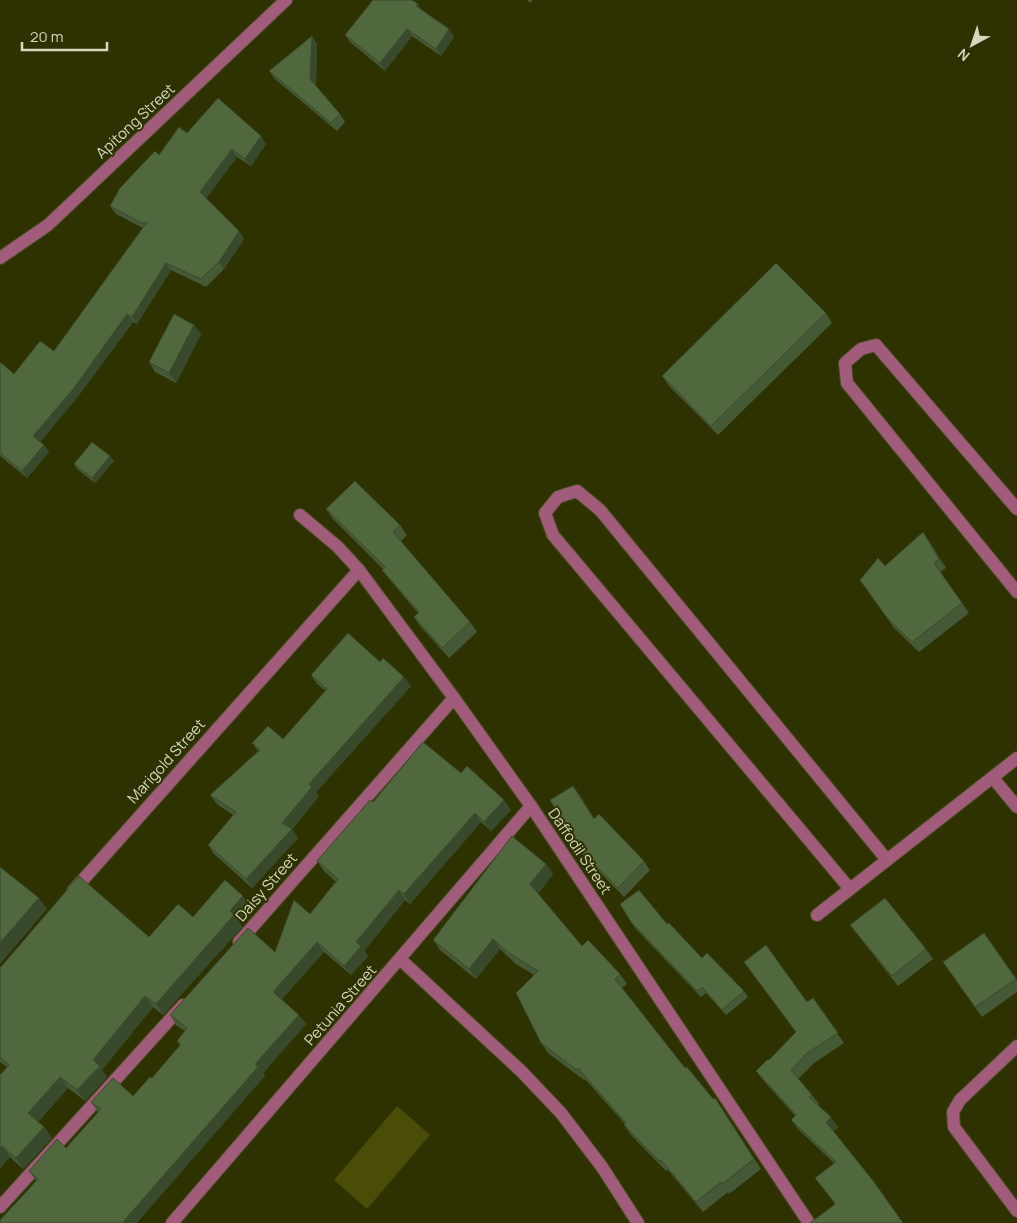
<svg xmlns="http://www.w3.org/2000/svg" width="1017" height="1223" font-family="Manrope,sans-serif">
<rect width="100%" height="100%" fill="#2e3100"/>
<!-- green -->
<path fill="#4a4d07" d="M397 1106 430 1135 367 1209 334 1180Z"/>
<g fill="none" stroke-linecap="round" stroke-linejoin="round">
<!-- minor casing -->
<g stroke="#4c4f22" stroke-width="14">
<g id="minor">
<path d="M0 258 48 225 286 0"/>
<path d="M1017 509 876 345 861 349 845 363 847 383 1017 592"/>
<path d="M300 515 338 547 359 570 454 698 531 806 809 1223"/>
<path d="M993 778 1017 807"/>
<path d="M850 889 553 535 545 513 558 497 577 491 600 510 887 860"/>
<path d="M73 891 359 570"/>
<path d="M817 915 1017 758"/>
<path d="M239 942 454 698"/>
<path d="M400 959 521 1071 561 1113 602 1167 638 1223"/>
<path d="M1017 1046 960 1100 953 1112 954 1127 1017 1211"/>
<path d="M0 1207 183 1005"/>
<path d="M172 1223 531 806"/>
</g>
</g>
<!-- minor -->
<use href="#minor" stroke="#a25c7b" stroke-width="12"/>
</g>
<!-- wall -->
<g fill="#465936">
<path d="M372 0H412L423 11 449 29 454 37 441 56 412 36 385 71 350 42 345 35 373 0Z"/>
<path d="M527 0H533L530 3Z"/>
<path d="M317 44 316 86 340 114 345 122 337 131 275 79 269 71Z"/>
<path d="M187 133 261 136 266 144 251 166 237 157 206 198 239 231 244 239 224 269 206 287 171 270 137 324 133 322 79 395 40 442 44 445 49 452 27 478 0 456V362L14 374 54 351 143 228 116 214 110 206 159 155Z"/>
<path d="M826 313 832 323 718 435 669 386 662 376Z"/>
<path d="M201 334 176 383 155 372 149 362Z"/>
<path d="M114 461 95 483 77 469 74 464Z"/>
<path d="M326 509 400 525 407 535 401 541 470 622 477 632 449 658 420 626 414 617 418 613 389 579 382 570 383 569 333 519Z"/>
<path d="M923 532 946 568 940 572 969 613 919 652 894 628 860 580 885 566Z"/>
<path d="M380 662 411 686 316 792 319 796 292 829 298 838 252 888 214 854 208 845 233 815 217 804 210 795 258 751 252 743 283 739 326 691 317 684 311 675Z"/>
<path d="M461 773 511 810 491 831 481 822 410 904 405 900 364 951 368 956 351 975 324 952 282 999 306 1024 263 1073 265 1076 36 1181 29 1171 66 1148 98 1112 91 1102 133 1096 152 1078 180 1046 177 1041 185 1031 176 1025 170 1015 275 952 310 914 336 882 324 871 317 861 373 802Z"/>
<path d="M580 795 594 819 644 861 650 870 624 897 578 850 571 841 574 838Z"/>
<path d="M546 864 553 874 538 894 582 946 620 974 627 984 622 988 685 1068 722 1108 761 1169 729 1194 728 1192 703 1212 668 1170 666 1171 631 1135 624 1125 625 1124 585 1079 584 1080 548 1053 541 1043 534 975 516 964 500 949 476 979 440 950 433 940Z"/>
<path d="M251 907 239 921 242 927 163 1015 153 1007 102 1070 107 1077 85 1101 68 1088 38 1122 44 1127 52 1138 23 1169 10 1157 0 1168 7 1067 0 1062V968L149 937 193 917Z"/>
<path d="M631 922 667 924 702 958 744 991 748 997 726 1015 706 993 701 997 635 928Z"/>
<path d="M850 925 926 949 933 959 898 986 857 934Z"/>
<path d="M984 933 1017 980V992L982 1017 943 962Z"/>
<path d="M813 998 844 1043 814 1063 798 1079 812 1095 819 1104 818 1105 838 1127 833 1131 874 1182 834 1205 835 1204 815 1178 834 1163 798 1129 791 1120 795 1116 763 1080 756 1071 769 1060 796 1033 807 1002Z"/>
</g>
<!-- shaded-wall -->
<g fill="#39492c">
<path d="M418 4 423 11 416 6Z"/>
<path d="M407 29 412 36 385 71 380 63Z"/>
<path d="M449 29 454 37 441 56 436 49Z"/>
<path d="M312 36 317 44 316 87 310 79Z"/>
<path d="M261 136 266 144 251 166 245 159Z"/>
<path d="M232 149 237 157 206 199 200 192Z"/>
<path d="M239 231 244 239 224 269 219 262Z"/>
<path d="M166 263 171 270 137 324 132 317Z"/>
<path d="M127 314 133 322 79 395 39 444 33 436Z"/>
<path d="M194 325 201 334 176 383 169 373Z"/>
<path d="M44 445 49 452 27 478 22 471Z"/>
<path d="M110 456 114 461 95 483 92 478Z"/>
<path d="M923 532 930 542 946 568 939 559Z"/>
<path d="M404 677 411 686 316 792 319 796 288 832 282 823 309 784Z"/>
<path d="M573 786 580 795 600 829 594 819Z"/>
<path d="M504 800 511 810 491 831 484 822Z"/>
<path d="M475 813 481 822 410 904 404 894Z"/>
<path d="M292 829 298 838 252 888 246 879Z"/>
<path d="M546 864 553 874 537 895 530 884Z"/>
<path d="M399 890 405 900 364 951 368 956 351 975 344 966 356 942Z"/>
<path d="M243 896 251 907 239 921 242 927 163 1015 156 1004Z"/>
<path d="M39 898 47 909 0 964V943Z"/>
<path d="M493 939 500 949 476 979 469 969Z"/>
<path d="M317 942 324 952 280 1001 273 992Z"/>
<path d="M145 996 153 1007 102 1070 107 1077 85 1101 77 1090 93 1060Z"/>
<path d="M299 1015 306 1024 263 1073 265 1076 137 1223H124L123 1222 255 1064Z"/>
<path d="M60 1077 68 1088 36 1124 28 1113Z"/>
<path d="M831 1117 838 1127 833 1132 826 1122Z"/>
<path d="M44 1127 52 1138 23 1169 16 1158Z"/>
<path d="M2 1146 10 1157 0 1168V1148Z"/>
</g>
<!-- building -->
<g fill="#51683f" stroke="#39492c">
<path d="M373 0H412L418 4 416 6 449 29 436 49 407 29 380 63 345 35Z"/>
<path d="M312 36 310 79 340 114 331 123 269 71Z"/>
<path d="M218 98 261 136 245 159 232 149 200 192 239 231 219 262 201 279 166 263 132 317 127 314 74 388 33 436 44 445 22 471 0 453V362L14 374 40 341 54 351 147 222 144 224 110 206 120 188 155 151 159 155 179 127 187 133Z"/>
<path d="M776 263 826 313 711 426 662 376Z"/>
<path d="M174 314 194 325 169 373 149 362Z"/>
<path d="M92 442 110 456 92 478 74 464Z"/>
<path d="M355 481 400 525 393 532 470 622 442 648 414 617 419 612 382 570 385 567 326 509Z"/>
<path d="M923 532 939 559 934 563 962 603 912 642 888 619 860 580 878 558 885 566Z"/>
<path d="M348 633 380 662 383 658 404 677 309 784 312 787 282 823 292 829 246 879 208 845 236 812 210 795 260 750 252 743 268 726 283 739 327 689 311 675Z"/>
<path d="M423 742 461 773 467 766 504 800 484 822 475 813 404 894 399 890 356 942 361 946 344 966 317 942 273 992 299 1015 255 1064 258 1067 123 1222 124 1223H0V1220L38 1179 29 1171 57 1139 66 1148 101 1109 91 1102 113 1078 133 1096 150 1077 152 1078 181 1044 177 1041 187 1028 170 1015 248 928 275 952 294 900 310 914 338 879 317 861 370 800 373 802Z"/>
<path d="M573 786 594 819 599 814 644 861 618 888 571 841 574 838 550 800Z"/>
<path d="M512 836 546 864 530 884 582 946 588 940 620 974 615 979 685 1068 687 1067 713 1099 715 1098 754 1159 722 1184 721 1182 696 1202 661 1160 659 1161 624 1125 626 1123 578 1068 577 1070 541 1043 516 993 538 971 509 953 493 939 469 969 433 940Z"/>
<path d="M0 867 39 898 0 943Z"/>
<path d="M79 876 149 937 178 904 193 917 225 880 243 896 230 911 234 915 156 1004 145 996 93 1060 100 1066 77 1090 60 1077 28 1113 44 1127 16 1158 2 1146 0 1148V1075L9 1065 0 1057V968Z"/>
<path d="M639 890 667 924 669 923 702 958 707 953 744 991 722 1010 702 987 697 991 631 922 620 904Z"/>
<path d="M885 898 926 949 892 976 850 925Z"/>
<path d="M984 933 1016 979 975 1007 943 962Z"/>
<path d="M766 945 807 1002 813 998 838 1033 807 1053 791 1070 812 1095 809 1097 831 1117 826 1122 874 1182 903 1223H810L834 1205 835 1203 815 1178 836 1162 791 1120 796 1115 756 1071 768 1059 769 1060 796 1032 744 962Z"/>
</g>
<g text-anchor="middle" dominant-baseline="central" stroke-width="4" stroke-linejoin="round" paint-order="stroke">
<!-- street labels -->
<g font-size="15" fill="#d5d8be" stroke="#2e3100">
<text transform="translate(135 121) rotate(-43)">Apitong Street</text>
<text transform="translate(166 761) rotate(-48)">Marigold Street</text>
<text transform="translate(580 851) rotate(56)">Daffodil Street</text>
<text transform="translate(266 887) rotate(-49)">Daisy Street</text>
<text transform="translate(340 1005) rotate(-49)">Petunia Street</text>
</g>
</g>
<!-- north arrow -->
<g transform="translate(972 45) rotate(220)" stroke="#2e3100" stroke-width="4" paint-order="stroke">
<path d="M0-4L9 19L0 12L-9 19Z" fill="#d5d8be"/>
<text y="-8" font-size="14" font-weight="bold" text-anchor="middle" fill="#d5d8be">N</text>
</g>
<!-- scale -->
<path d="M22 42v8h85v-8" fill="none" stroke="#d5d8be" stroke-width="2.5"/>
<text x="30" y="42" font-size="15" fill="#d5d8be" stroke="#2e3100" stroke-width="4" paint-order="stroke">20 m</text>
</svg>
